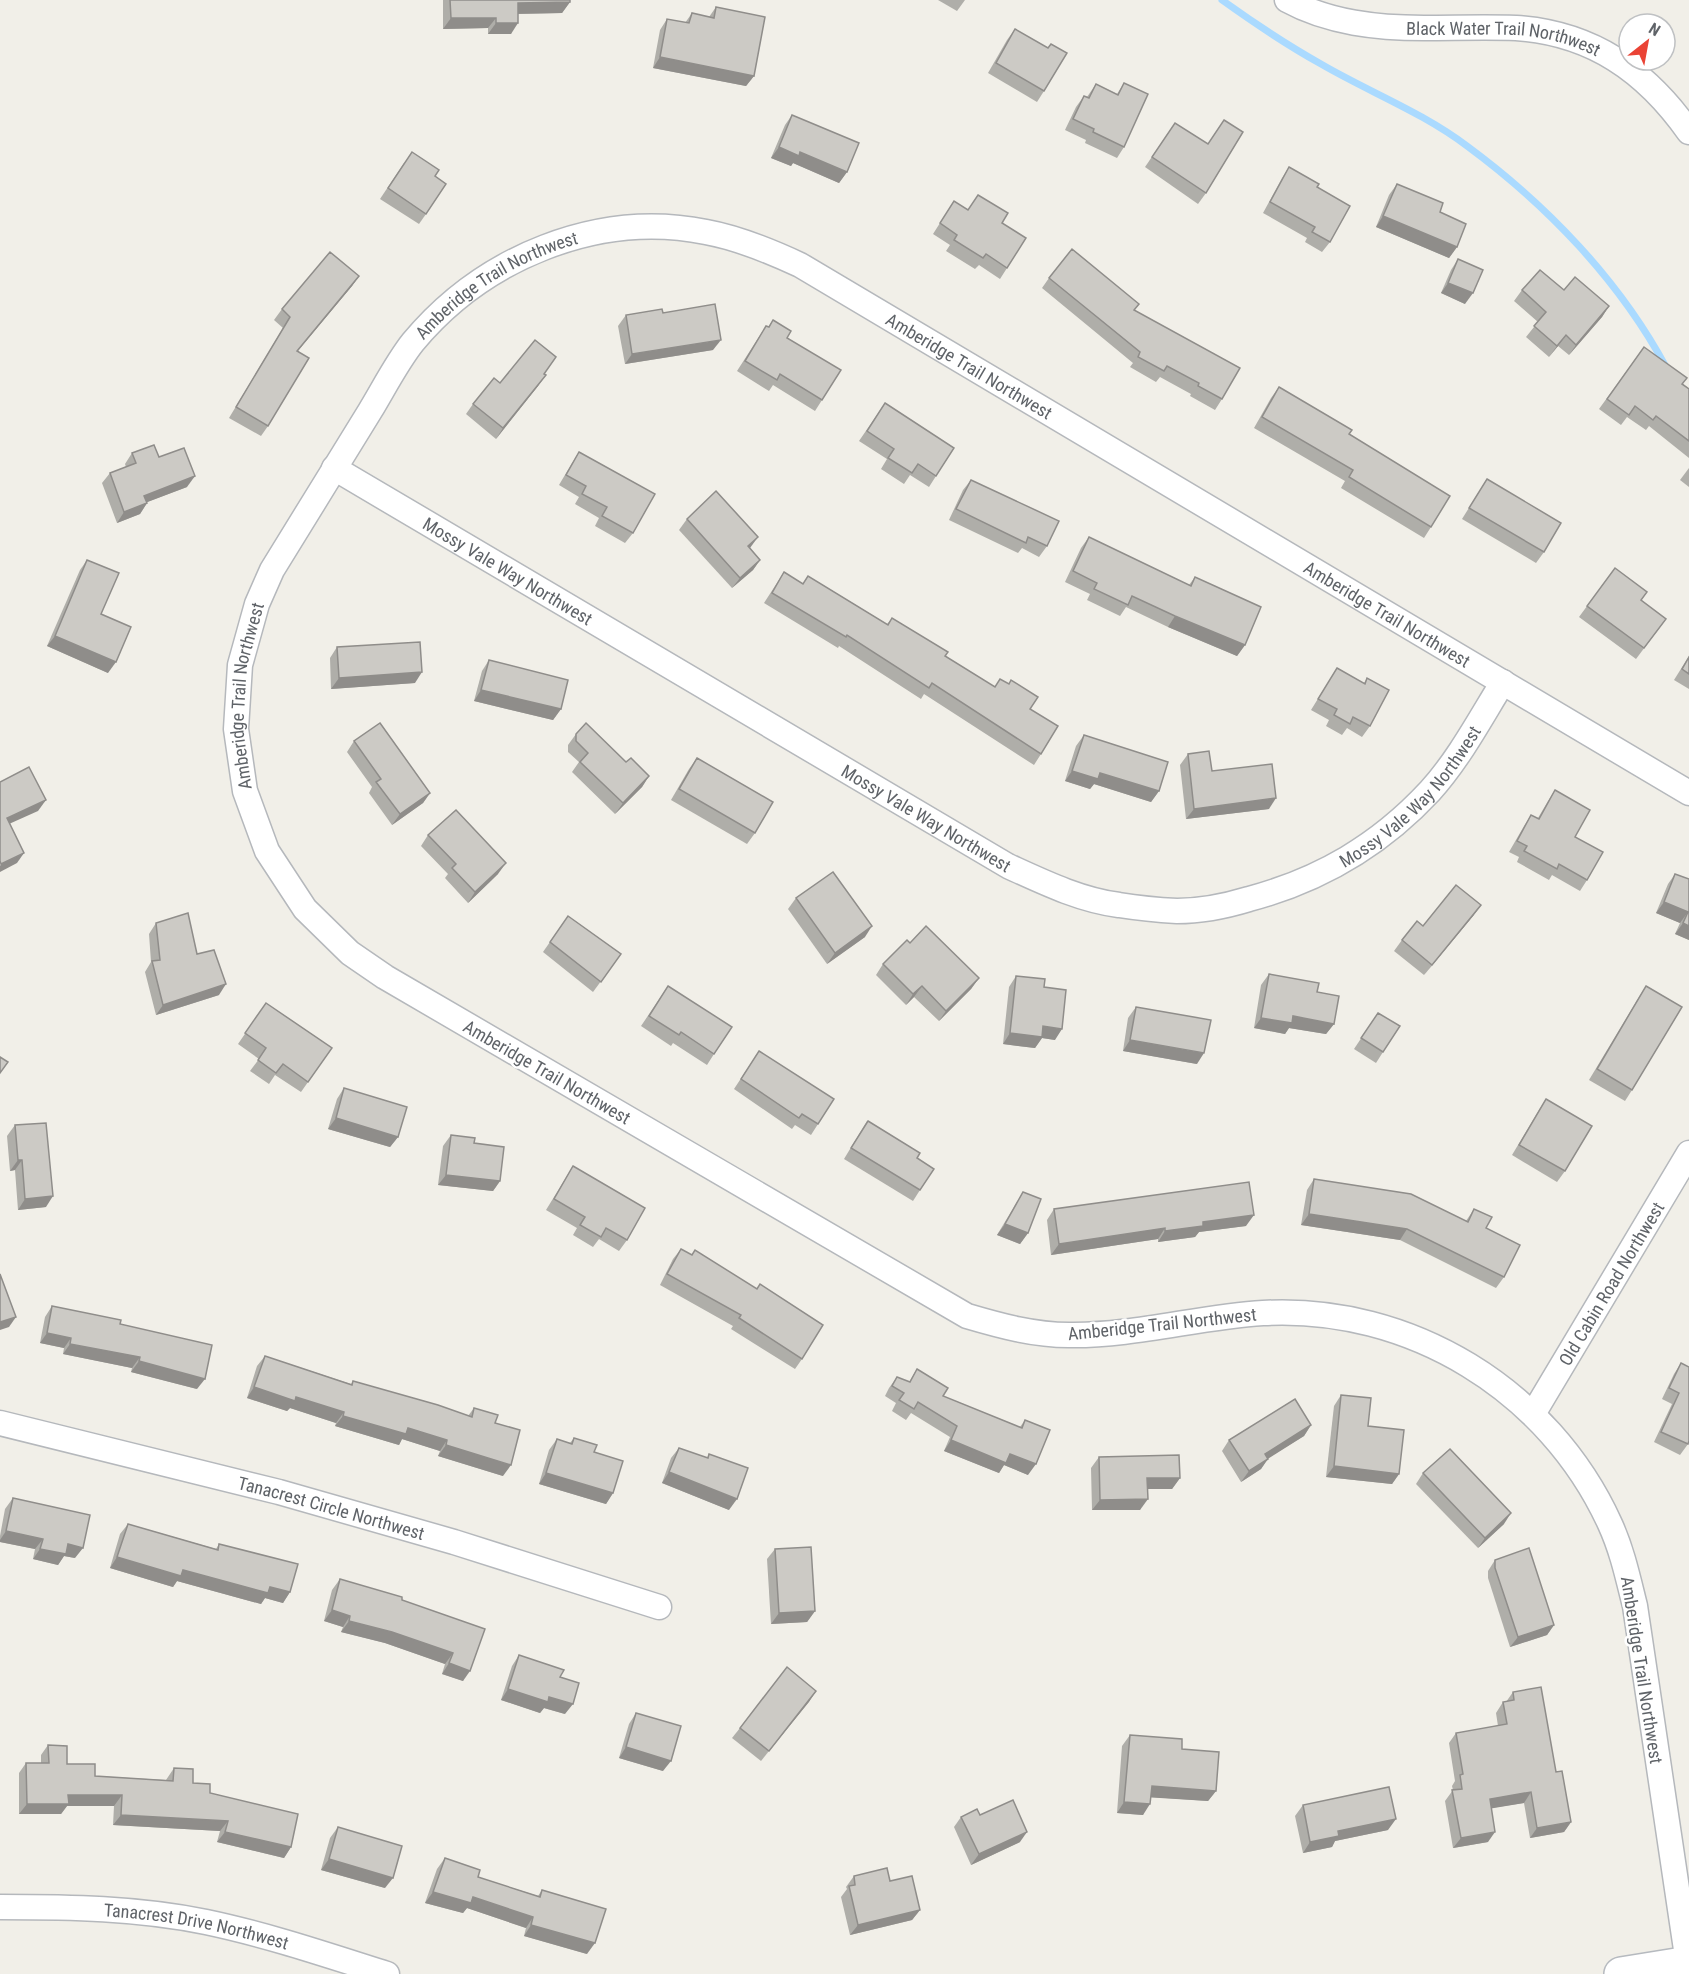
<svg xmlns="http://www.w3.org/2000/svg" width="1689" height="1974" font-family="'Roboto Condensed',sans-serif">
<rect width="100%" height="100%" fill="#f1efe8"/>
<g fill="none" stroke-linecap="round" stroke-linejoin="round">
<!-- stream -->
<path stroke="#aadaff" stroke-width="7" d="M1222 0C1254 23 1287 45 1321 64 1369 92 1422 112 1467 146 1547 205 1619 280 1666 367"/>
<!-- street casing -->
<g stroke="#b5b8bc" stroke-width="27">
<g id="street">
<path id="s1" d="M1287 0C1329 23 1378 28 1424 28 1455 28 1485 27 1516 28 1592 33 1646 71 1689 132"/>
<path id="s2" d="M334 468 1008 866C1043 882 1080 900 1119 905 1138 908 1158 910 1177 911 1202 911 1226 906 1249 899 1320 880 1379 846 1430 791 1459 759 1480 719 1503 682"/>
<path id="s3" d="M1533 1414 1689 1153"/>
<path id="s4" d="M0 1423 279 1492 454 1542 659 1607"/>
<path id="s5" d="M0 1907C69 1907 138 1908 206 1922 268 1935 327 1955 387 1974"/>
<path id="s6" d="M1688 1963 1635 1606C1628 1578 1622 1550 1610 1524 1549 1390 1410 1305 1263 1313 1198 1317 1134 1336 1069 1335 1034 1335 1001 1326 967 1316L385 977 350 953 305 909 267 851 245 791 236 729 240 665 257 604 272 570C305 517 337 464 370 411 384 388 397 362 413 342 483 258 597 210 706 232 739 238 770 251 800 265L1689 793"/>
</g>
</g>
<!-- secondary casing -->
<g stroke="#b6babf" stroke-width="36">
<path id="secondary" d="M1621 1974 1689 1963"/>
</g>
<!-- street -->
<use href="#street" stroke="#fff" stroke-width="24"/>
<!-- secondary -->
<use href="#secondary" stroke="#fff" stroke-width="33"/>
</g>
<!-- wall -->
<g fill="#afaea9">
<path d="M443 0H570V2L562 13 518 14 511 34H488V28L443 29Z"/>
<path d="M938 0H965L957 11Z"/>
<path d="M716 7 754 76 746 86 653 68 660 30 667 19 685 23 692 13 709 17Z"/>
<path d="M1015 29 1044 91 1037 102 988 73 1007 40Z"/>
<path d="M1124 83V147L1117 158 1085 143 1086 140 1065 130 1076 107 1084 96 1087 97 1096 84 1117 94Z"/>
<path d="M792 115 847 172 839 183 793 163 791 166 771 158 785 125Z"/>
<path d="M1175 123 1206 193 1198 204 1145 167Z"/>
<path d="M404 163 435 176 426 214 419 224 380 199Z"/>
<path d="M1289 167 1317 187 1330 242 1322 252 1305 242 1307 238 1263 213 1282 178Z"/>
<path d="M1397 184 1440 212 1457 247 1449 258 1376 227 1389 195Z"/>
<path d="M954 201 968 210 1002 223 1007 268 1000 279 979 265 975 269 946 251 950 245 933 234Z"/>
<path d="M1458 259 1465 304 1441 293 1451 270Z"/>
<path d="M359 276 352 286 298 351 268 426 261 436 229 418 283 328 274 320 282 309Z"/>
<path d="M1049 278 1135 310 1222 399 1215 410 1190 396 1191 394 1160 377 1156 382 1130 367 1133 363 1042 288Z"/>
<path d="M1522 290H1564L1609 306 1602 317 1569 355 1558 346 1549 357 1526 337 1538 322 1514 301Z"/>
<path d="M663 313 713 350 625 364 618 326 626 315Z"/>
<path d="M773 320 787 338 822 400 815 411 773 385 769 391 737 371 766 326 768 327Z"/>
<path d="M1644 347 1689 389V458L1649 426 1646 430 1627 417 1621 425 1599 409Z"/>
<path d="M544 374 538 386 496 439 466 414 473 404 500 383Z"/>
<path d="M1279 387 1431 527 1424 538 1341 488 1345 481 1254 428 1271 398Z"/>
<path d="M885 403 936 476 929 487 910 475 904 484 881 469 887 459 859 441Z"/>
<path d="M579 452 633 533 625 543 595 526 599 518 575 504 579 497 559 485 572 463Z"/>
<path d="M132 453 159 457 187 487 147 502V503L140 514 117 523 102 483 110 473 126 467 125 464Z"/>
<path d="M1689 468V487L1680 480Z"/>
<path d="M1487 479 1544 552 1536 563 1462 519Z"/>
<path d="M971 480 1047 546 1039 557 1022 548 1018 553 949 520 963 490Z"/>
<path d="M687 519 750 548 760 560 753 570 732 588 679 530Z"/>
<path d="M1089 537 1189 585 1195 577 1245 645 1237 656 1168 627 1126 607 1120 616 1087 600 1090 594 1065 582 1081 548Z"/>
<path d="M87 560 101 614 108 673 47 646 80 570Z"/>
<path d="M1615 568 1641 600 1666 619 1636 659 1579 617Z"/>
<path d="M784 572 803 584 808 576 887 624 892 618 945 656 1030 709 1041 754 1034 765 924 694 921 699 839 646 838 648 764 603Z"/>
<path d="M337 647 415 683 331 689 330 658Z"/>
<path d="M1689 656V689L1674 680Z"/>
<path d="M489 660 561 709 553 720 474 701 482 671Z"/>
<path d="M1337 668 1364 683 1367 678 1370 726 1362 737 1347 728 1342 735 1326 726 1329 720 1311 710Z"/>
<path d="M576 734 649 776 642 787 615 814 572 772 579 762 568 752V745Z"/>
<path d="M1084 735 1159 791 1151 802 1094 784 1090 789 1065 781 1076 746Z"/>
<path d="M354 741 430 793 423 803 392 825 369 793 372 787 347 752Z"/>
<path d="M1188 754 1212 771 1269 809 1186 819 1180 765Z"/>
<path d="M697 758 755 833 747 844 671 800 689 769Z"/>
<path d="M1555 790 1575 837 1587 880 1580 891 1552 875 1549 880 1517 862 1519 857 1509 852 1524 826 1531 815 1538 818 1548 801Z"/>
<path d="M428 835 498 874 468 903 445 878 448 874 421 846Z"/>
<path d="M1675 874 1689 879V940L1675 934 1680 923 1656 913 1668 884Z"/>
<path d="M796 898 865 937 827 964 788 909Z"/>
<path d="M1481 905 1473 916 1424 975 1394 951 1402 940 1423 926Z"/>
<path d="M568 916 621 954 593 992 543 952Z"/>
<path d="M156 923 197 954 219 995 156 1015 145 972 151 962 149 934Z"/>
<path d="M910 943 979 978 971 989 939 1021 914 997 906 1005 876 975 883 964Z"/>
<path d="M1269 974 1317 992 1334 1024 1326 1034 1289 1028 1285 1034 1254 1028 1261 985Z"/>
<path d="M1016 976 1044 987 1055 1040 1042 1038 1035 1048 1003 1044 1009 987Z"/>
<path d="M668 986 714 1054 707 1065 673 1043 671 1046 641 1026Z"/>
<path d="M1646 986 1632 1090 1625 1101 1589 1080 1639 997Z"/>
<path d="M266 1003 332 1048 301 1092 275 1075 269 1084 250 1071 259 1059 238 1044Z"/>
<path d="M1136 1007 1197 1064 1123 1051 1128 1018Z"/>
<path d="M1378 1013 1383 1052 1376 1063 1354 1049Z"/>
<path d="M759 1051 818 1124 811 1135 795 1125 792 1129 734 1089Z"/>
<path d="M344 1088 398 1137 390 1147 328 1129 337 1099Z"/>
<path d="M1546 1099 1565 1171 1557 1182 1512 1155 1539 1110Z"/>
<path d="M867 1121 917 1158 920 1190 913 1201 844 1159Z"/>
<path d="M15 1125 46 1207 18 1210 15 1170 10 1171 7 1136Z"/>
<path d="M451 1135 474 1143 500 1181 493 1191 438 1185 443 1146Z"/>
<path d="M573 1166 627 1240 619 1251 599 1239 593 1247 573 1235 577 1228 546 1210Z"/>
<path d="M1314 1179 1466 1221 1474 1209 1486 1228 1504 1277 1496 1288 1400 1240 1301 1225 1307 1190Z"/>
<path d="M1023 1192 1028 1233 1020 1244 997 1235Z"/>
<path d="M1054 1209 1246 1226 1199 1232 1195 1237 1158 1242V1239L1051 1255 1047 1220Z"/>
<path d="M681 1249 802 1359 795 1369 731 1329 733 1326 660 1285 673 1259Z"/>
<path d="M52 1306 120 1324 197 1389 131 1372 132 1368 63 1354 64 1348 40 1343 45 1317Z"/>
<path d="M265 1356 351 1384 353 1381 468 1416 474 1408 495 1423 503 1476 438 1456 440 1451 402 1439 399 1445 335 1426 336 1423 290 1408 287 1411 247 1398 257 1366Z"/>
<path d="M1681 1363 1688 1444 1680 1455 1654 1442 1672 1404 1662 1399 1674 1374Z"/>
<path d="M917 1369 943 1396 1020 1427 1025 1420 1028 1475 1004 1465 999 1473 944 1451 950 1437 911 1413 906 1420 892 1411 896 1403 885 1396 889 1388 897 1377 909 1382Z"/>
<path d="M1341 1395 1399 1474 1392 1484 1326 1477 1334 1406Z"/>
<path d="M1311 1425 1304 1436 1268 1458 1261 1469 1241 1482 1222 1451 1229 1440Z"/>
<path d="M574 1438 594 1452 613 1493 606 1504 539 1484 549 1450 557 1439 570 1443Z"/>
<path d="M679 1448 707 1458 709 1454 729 1510 662 1483 671 1458Z"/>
<path d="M1099 1457 1180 1478 1172 1489H1147L1140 1510H1092L1091 1468Z"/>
<path d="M1423 1473 1504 1524 1478 1548 1416 1484Z"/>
<path d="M13 1498 75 1558 64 1556 58 1565 33 1559 35 1549 0 1542V1536L5 1509Z"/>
<path d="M128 1524 216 1549 219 1544 290 1592 283 1603 265 1598 261 1604 177 1581 173 1587 110 1568 120 1534Z"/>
<path d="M775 1549 815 1611 807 1622 771 1624 767 1559Z"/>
<path d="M1495 1560 1554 1625 1547 1635 1510 1647 1488 1578V1571Z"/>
<path d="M340 1579 485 1629 463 1681 442 1674 445 1664 385 1643 341 1632 343 1627 324 1621 332 1590Z"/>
<path d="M519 1655 565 1714 544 1708 540 1713 501 1700 512 1666Z"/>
<path d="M816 1691 761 1761 732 1738 740 1728Z"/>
<path d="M1513 1692 1556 1772 1571 1822 1564 1832 1530 1838 1524 1803 1491 1808 1488 1842 1453 1848 1445 1801 1453 1790 1452 1786 1455 1781 1449 1743 1456 1733 1498 1726 1496 1713 1503 1702H1506Z"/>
<path d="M636 1713 663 1771 619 1758 629 1724Z"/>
<path d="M1130 1735 1182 1749 1216 1791 1208 1801 1151 1797 1143 1815 1117 1813 1122 1746Z"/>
<path d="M48 1745 67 1764 95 1776 166 1780 174 1768 193 1783 210 1793 291 1847 284 1858 217 1842 220 1831 113 1825 114 1806H67L61 1814H19V1773L26 1763H41V1755Z"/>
<path d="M1303 1805 1388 1830 1335 1841 1332 1847 1303 1853 1295 1816Z"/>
<path d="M980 1815 1020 1842 971 1865 954 1827 961 1817Z"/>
<path d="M338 1827 385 1888 321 1870 330 1838Z"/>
<path d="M445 1858 478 1877 538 1896 542 1890 587 1954 524 1936 526 1928 467 1908 463 1913 425 1903 437 1869Z"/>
<path d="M854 1876 920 1910 912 1920 850 1935 841 1897 847 1889 846 1887Z"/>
</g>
<!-- shaded-wall -->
<g fill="#8f8d8a">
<path d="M570 2 562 13 510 14 518 3Z"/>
<path d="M451 18H496L488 28 443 29Z"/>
<path d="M496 23H518L511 34H488Z"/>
<path d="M660 57 754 76 746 86 653 68Z"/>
<path d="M779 147 800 152 847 172 839 183 793 163 791 166 771 158Z"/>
<path d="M1383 216 1457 247 1449 258 1376 227Z"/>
<path d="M359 276 352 286 289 361 297 351Z"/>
<path d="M1448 283 1473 293 1465 304 1441 293Z"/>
<path d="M1609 306 1602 317 1569 355 1576 345Z"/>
<path d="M1566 335 1558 346 1549 357 1557 346Z"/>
<path d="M721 340 713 350 625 364 632 354Z"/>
<path d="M546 375 538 386 496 439 503 428Z"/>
<path d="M195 476 187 487 137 506 144 496Z"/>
<path d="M147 503 140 514 117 523 124 512Z"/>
<path d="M758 537 750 548 740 557 748 546Z"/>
<path d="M760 560 753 570 732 588 740 578Z"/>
<path d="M1175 616 1245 645 1237 656 1168 627Z"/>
<path d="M55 636 116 662 108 673 47 646Z"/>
<path d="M422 672 415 683 331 689 339 678Z"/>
<path d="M481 690 561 709 553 720 474 701Z"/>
<path d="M1072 771 1100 773 1159 791 1151 802 1094 784 1090 789 1065 781Z"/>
<path d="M649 776 642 787 615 814 623 803Z"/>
<path d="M430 793 423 803 392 825 400 814Z"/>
<path d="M1276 798 1269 809 1186 819 1194 809Z"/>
<path d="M46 800 38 811 0 828 7 818Z"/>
<path d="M24 853 17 863 0 872V866L1 864Z"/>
<path d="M506 863 498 874 468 903 475 892Z"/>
<path d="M1664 902 1688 912 1680 923 1656 913Z"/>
<path d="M1481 905 1473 916 1424 975 1432 965Z"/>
<path d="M1683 923 1689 926V940L1675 934Z"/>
<path d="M872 926 865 937 827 964 835 953Z"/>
<path d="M979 978 971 989 939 1021 946 1011Z"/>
<path d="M226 984 219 995 156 1015 163 1005Z"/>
<path d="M922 986 914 997 906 1005 913 994Z"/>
<path d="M1293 1016 1334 1024 1326 1034 1289 1028 1285 1034 1254 1028 1261 1018Z"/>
<path d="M1043 1026 1062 1029 1055 1040 1042 1038 1035 1048 1003 1044 1010 1033Z"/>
<path d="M1130 1040 1204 1053 1197 1064 1123 1051Z"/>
<path d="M336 1118 398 1137 390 1147 328 1129Z"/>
<path d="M18 1160H22L15 1170 10 1171Z"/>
<path d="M446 1175 500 1181 493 1191 438 1185Z"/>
<path d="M53 1196 46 1207 18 1210 25 1199Z"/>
<path d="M1309 1214 1407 1229 1400 1240 1301 1225Z"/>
<path d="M1254 1215 1246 1226 1199 1232 1195 1237 1158 1242 1165 1231 1203 1222Z"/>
<path d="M1005 1224 1028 1233 1020 1244 997 1235Z"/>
<path d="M1165 1228 1158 1239 1051 1255 1059 1244Z"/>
<path d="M16 1317 9 1327 0 1330V1322Z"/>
<path d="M47 1333 71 1338 64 1348 40 1343Z"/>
<path d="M70 1344 140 1357 132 1368 63 1354Z"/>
<path d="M139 1361 205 1379 197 1389 131 1372Z"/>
<path d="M254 1387 296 1397 344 1412 336 1423 290 1408 287 1411 247 1398Z"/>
<path d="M343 1416 408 1428 447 1440 440 1451 402 1439 399 1445 335 1426Z"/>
<path d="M1311 1425 1304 1436 1258 1465 1265 1454Z"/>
<path d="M951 1440 1010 1454 1036 1464 1028 1475 1004 1465 999 1473 944 1451Z"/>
<path d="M446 1445 511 1465 503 1476 438 1456Z"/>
<path d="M1268 1459 1261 1469 1241 1482 1249 1471Z"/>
<path d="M1334 1466 1399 1474 1392 1484 1326 1477Z"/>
<path d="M669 1472 737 1499 729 1510 662 1483Z"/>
<path d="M546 1473 613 1493 606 1504 539 1484Z"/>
<path d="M1147 1478H1180L1172 1489H1139Z"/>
<path d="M1148 1499 1140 1510H1092L1100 1500Z"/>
<path d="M1511 1513 1504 1524 1478 1548 1485 1538Z"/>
<path d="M6 1531 43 1539 35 1549 0 1542V1540Z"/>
<path d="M68 1544 83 1548 75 1558 64 1556 58 1565 33 1559 40 1549Z"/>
<path d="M117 1557 270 1587 290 1592 283 1603 265 1598 261 1604 177 1581 173 1587 110 1568Z"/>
<path d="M332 1610 350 1616 343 1627 324 1621Z"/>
<path d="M815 1611 807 1622 771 1624 779 1613Z"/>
<path d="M349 1621 392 1632 453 1653 445 1664 385 1643 341 1632Z"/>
<path d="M1554 1625 1547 1635 1510 1647 1518 1637Z"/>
<path d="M449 1663 470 1671 463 1681 442 1674Z"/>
<path d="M508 1689 549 1697 573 1704 565 1714 544 1708 540 1713 501 1700Z"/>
<path d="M816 1691 809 1702 761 1761 769 1751Z"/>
<path d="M626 1747 671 1761 663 1771 619 1758Z"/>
<path d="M1152 1786 1216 1791 1208 1801 1144 1797Z"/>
<path d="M1531 1792 1524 1803 1482 1810 1490 1799Z"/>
<path d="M68 1795H122L114 1806H67L61 1814H19L27 1804Z"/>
<path d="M1124 1802 1150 1804 1143 1815 1117 1813Z"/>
<path d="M121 1815 228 1821 220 1831 113 1825Z"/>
<path d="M1396 1819 1388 1830 1335 1841 1332 1847 1303 1853 1310 1842 1338 1831Z"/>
<path d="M1571 1822 1564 1832 1530 1838 1537 1828Z"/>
<path d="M225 1832 291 1847 284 1858 217 1842Z"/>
<path d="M1027 1832 1020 1842 971 1865 979 1854Z"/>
<path d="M1495 1832 1488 1842 1453 1848 1461 1838Z"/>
<path d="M329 1859 393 1878 385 1888 321 1870Z"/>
<path d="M433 1892 473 1897 533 1917 526 1928 467 1908 463 1913 425 1903Z"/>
<path d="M920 1910 912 1920 850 1935 858 1925Z"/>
<path d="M531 1925 595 1943 587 1954 524 1936Z"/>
</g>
<!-- building -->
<g fill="#cccac5" stroke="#8f8d8a" stroke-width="1.5">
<path d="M450 0H570V2L518 3V23H496V18H451Z"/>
<path d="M716 7 765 17 754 76 660 57 667 19 689 23 692 13 714 18Z"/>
<path d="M1015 29 1048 48 1051 44 1067 53 1044 91 996 63Z"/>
<path d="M1124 83 1148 94 1124 147 1093 132 1094 129 1073 119 1084 96 1089 98 1096 84 1118 95Z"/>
<path d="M792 115 859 143 847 172 800 152 799 156 779 147Z"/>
<path d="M1224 120 1243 132 1206 193 1152 157 1175 123 1208 144Z"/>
<path d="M412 152 439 170 435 176 446 184 426 214 388 188Z"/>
<path d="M1289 167 1319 184 1317 187 1350 206 1330 242 1312 232 1315 227 1270 202Z"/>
<path d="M1397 184 1443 203 1440 212 1466 224 1457 247 1383 216Z"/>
<path d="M978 195 1008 213 1002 223 1026 238 1007 268 986 254 983 258 954 240 957 235 940 223 954 201 968 210Z"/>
<path d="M1072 249 1139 304 1134 310 1240 368 1222 399 1198 386 1199 383 1167 366 1164 371 1138 357 1140 352 1049 278Z"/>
<path d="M330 252 359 276 297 351 309 358 268 426 236 407 290 317 282 309Z"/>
<path d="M1458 259 1483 270 1473 293 1448 283Z"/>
<path d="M1540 270 1564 290 1575 277 1609 306 1576 345 1566 335 1557 346 1534 326 1546 312 1522 290Z"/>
<path d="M715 304 721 340 632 354 626 315 662 309 663 313Z"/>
<path d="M773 320 791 331 787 338 841 370 822 400 780 374 777 380 745 361 766 326 769 327Z"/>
<path d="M535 340 556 357 544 374 546 375 503 428 473 404 494 378 500 383Z"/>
<path d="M1644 347 1687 378 1682 384 1689 389V441L1656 416 1653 420 1635 406 1629 415 1607 399Z"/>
<path d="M1279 387 1352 430 1349 434 1450 496 1431 527 1349 477 1353 470 1262 417Z"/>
<path d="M885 403 954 448 936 476 918 464 912 473 888 458 894 449 867 431Z"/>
<path d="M154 445 159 457 184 448 195 476 144 496 147 503 124 512 110 473 136 463 132 453Z"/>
<path d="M579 452 655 494 633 533 602 516 607 507 582 494 586 486 566 475Z"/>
<path d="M1487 479 1561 523 1544 552 1469 508Z"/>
<path d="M971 480 1059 521 1047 546 1028 537 1026 543 956 509Z"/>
<path d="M716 491 758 537 748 546 760 560 740 578 687 519Z"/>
<path d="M1089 537 1191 586 1195 577 1261 607 1245 645 1175 616 1132 596 1128 605 1094 589 1097 583 1073 571Z"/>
<path d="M87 560 119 573 101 614 131 627 116 662 55 636Z"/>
<path d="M1615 568 1647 592 1641 600 1666 619 1644 648 1587 606Z"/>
<path d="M784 572 803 584 808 576 888 625 892 618 948 652 945 656 995 687 1000 679 1009 684 1011 680 1038 697 1030 709 1058 726 1041 754 932 683 929 688 847 635 846 637 772 593Z"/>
<path d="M420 642 422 672 339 678 337 647Z"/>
<path d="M1689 657V674L1682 669Z"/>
<path d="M489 660 568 680 561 709 481 690Z"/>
<path d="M1337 668 1365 684 1367 678 1389 690 1370 726 1353 717 1350 724 1334 715 1337 709 1318 699Z"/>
<path d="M380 723 430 793 400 814 376 782 381 779 354 741Z"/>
<path d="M586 723 626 762 631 758 649 776 623 803 580 762 588 753 576 741V734Z"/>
<path d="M1084 735 1168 762 1159 791 1100 773 1098 779 1072 771Z"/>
<path d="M1209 751 1212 771 1272 764 1276 798 1194 809 1188 754Z"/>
<path d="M697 758 773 802 755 833 679 789Z"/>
<path d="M29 767 46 800 7 818 24 853 1 864 0 861V782Z"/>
<path d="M1555 790 1590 810 1575 837 1603 852 1587 880 1559 864 1557 869 1524 851 1527 846 1517 841 1531 815 1539 819Z"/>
<path d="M456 810 506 863 475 892 452 868 456 864 428 835Z"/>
<path d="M833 872 872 926 835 953 796 898Z"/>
<path d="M1675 874 1689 879V926L1683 923 1688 912 1664 902Z"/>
<path d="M1456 885 1481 905 1432 965 1402 940 1417 921 1423 926Z"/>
<path d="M188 913 197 954 214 950 226 984 163 1005 152 961 160 960 156 923Z"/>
<path d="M568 916 621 954 601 982 550 942Z"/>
<path d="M926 926 979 978 946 1011 922 986 913 994 883 964 907 940 910 943Z"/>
<path d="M1269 974 1319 983 1317 992 1339 996 1334 1024 1293 1016 1292 1023 1261 1018Z"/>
<path d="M1016 976 1045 979 1044 987 1066 990 1062 1029 1043 1026 1042 1037 1010 1033Z"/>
<path d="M668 986 732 1027 714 1054 681 1032 679 1035 649 1016Z"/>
<path d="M1646 986 1682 1007 1632 1090 1597 1069Z"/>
<path d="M266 1003 332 1048 308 1082 283 1064 276 1073 258 1060 266 1048 245 1033Z"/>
<path d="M1136 1007 1211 1020 1204 1053 1130 1040Z"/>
<path d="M1378 1013 1400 1026 1383 1052 1361 1038Z"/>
<path d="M759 1051 834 1099 818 1124 802 1114 799 1118 741 1079Z"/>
<path d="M0 1057 8 1062 0 1073Z"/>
<path d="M344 1088 407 1107 398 1137 336 1118Z"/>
<path d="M1546 1099 1592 1126 1565 1171 1519 1145Z"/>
<path d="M868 1121 920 1153 917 1158 934 1169 920 1190 851 1148Z"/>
<path d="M46 1123 53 1196 25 1199 22 1160H18L15 1125Z"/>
<path d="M451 1135 475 1138 474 1143 504 1147 500 1181 446 1175Z"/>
<path d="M573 1166 645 1208 627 1240 606 1228 601 1237 580 1225 585 1217 554 1199Z"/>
<path d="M1314 1179 1411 1194 1468 1222 1474 1209 1492 1217 1486 1228 1520 1245 1504 1277 1407 1229 1309 1214Z"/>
<path d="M1249 1182 1254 1215 1203 1222V1226L1165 1231V1228L1059 1244 1054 1209Z"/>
<path d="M1023 1192 1041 1199 1028 1233 1005 1224Z"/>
<path d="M681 1249 692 1255 695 1250 757 1289 760 1284 823 1325 802 1359 739 1318 741 1315 667 1274Z"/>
<path d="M0 1274 16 1317 0 1322Z"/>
<path d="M52 1306 121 1320 120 1324 212 1345 205 1379 139 1361 140 1357 70 1344 71 1338 47 1333Z"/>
<path d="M265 1356 352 1385 353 1381 438 1405 472 1417 474 1408 498 1415 495 1423 520 1430 511 1465 446 1445 447 1440 408 1428 406 1434 343 1416 344 1412 296 1397 295 1401 254 1387Z"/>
<path d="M1681 1363 1689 1367V1441L1688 1444 1661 1432 1679 1393 1669 1388Z"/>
<path d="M917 1369 948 1388 943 1396 1022 1428 1025 1420 1050 1430 1036 1464 1010 1454 1006 1463 951 1440 957 1426 918 1402 914 1409 899 1400 904 1393 892 1386 897 1377 910 1382Z"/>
<path d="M1341 1395 1371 1398 1368 1426 1404 1430 1399 1474 1334 1466Z"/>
<path d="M1295 1399 1311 1425 1265 1454 1268 1459 1249 1471 1229 1440Z"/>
<path d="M574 1438 597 1445 594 1452 623 1461 613 1493 546 1473 557 1439 572 1444Z"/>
<path d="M679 1448 708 1458 709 1454 748 1468 737 1499 669 1472Z"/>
<path d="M1450 1449 1511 1513 1485 1538 1423 1473Z"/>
<path d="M1179 1455 1180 1478H1147L1148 1499 1100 1500 1099 1457Z"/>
<path d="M13 1498 90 1515 83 1548 68 1544 66 1554 40 1549 43 1539 6 1531Z"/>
<path d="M128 1524 218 1550 219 1544 298 1564 290 1592 270 1587 268 1593 183 1570 181 1576 117 1557Z"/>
<path d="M811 1547 815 1611 779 1613 775 1549Z"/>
<path d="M1529 1548 1554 1625 1518 1637 1495 1568V1560Z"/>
<path d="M340 1579 402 1597V1600L485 1629 470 1671 449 1663 453 1653 392 1632 349 1621 350 1616 332 1610Z"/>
<path d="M519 1655 564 1670 560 1677 579 1683 573 1704 549 1697 548 1702 508 1689Z"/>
<path d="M787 1667 816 1691 769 1751 740 1728Z"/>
<path d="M1541 1687 1556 1772 1562 1771 1571 1822 1537 1828 1531 1792 1490 1799 1495 1832 1461 1838 1452 1790 1462 1789 1460 1775 1463 1774 1456 1733 1507 1724 1503 1702 1514 1700 1513 1692Z"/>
<path d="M636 1713 681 1726 671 1761 626 1747Z"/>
<path d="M1130 1735 1182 1739V1749L1219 1752 1216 1791 1152 1786 1150 1804 1124 1802Z"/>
<path d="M48 1745 67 1746V1764H95V1776L173 1781 174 1768 193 1769V1783L210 1784V1793L298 1814 291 1847 225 1832 228 1821 121 1815 122 1795H68L69 1804H27L26 1763H49Z"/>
<path d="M1389 1787 1396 1819 1338 1831 1339 1836 1310 1842 1303 1805Z"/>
<path d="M1013 1800 1027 1832 979 1854 961 1817 977 1809 980 1815Z"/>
<path d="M338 1827 402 1846 393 1878 329 1859Z"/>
<path d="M445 1858 480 1870 478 1877 540 1897 542 1890 606 1909 595 1943 531 1925 533 1917 473 1897 471 1903 433 1892Z"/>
<path d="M887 1868 890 1881 912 1876 920 1910 858 1925 849 1886 855 1885 854 1876Z"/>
</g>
<g text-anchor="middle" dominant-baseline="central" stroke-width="5" stroke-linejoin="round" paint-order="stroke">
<!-- street labels -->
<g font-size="18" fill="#5f6368" stroke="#fff">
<text stroke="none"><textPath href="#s1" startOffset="222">Black Water Trail Northwest</textPath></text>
<text stroke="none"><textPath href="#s6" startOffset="2688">Amberidge Trail Northwest</textPath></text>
<text stroke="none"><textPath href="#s6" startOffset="3210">Amberidge Trail Northwest</textPath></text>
<text stroke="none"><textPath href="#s2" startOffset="202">Mossy Vale Way Northwest</textPath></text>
<text stroke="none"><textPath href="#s6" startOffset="3696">Amberidge Trail Northwest</textPath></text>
<text stroke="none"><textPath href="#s6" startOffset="2186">Amberidge Trail Northwest</textPath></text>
<text stroke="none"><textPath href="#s2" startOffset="1228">Mossy Vale Way Northwest</textPath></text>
<text stroke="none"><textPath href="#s2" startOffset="688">Mossy Vale Way Northwest</textPath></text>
<text transform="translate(547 1072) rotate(30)">Amberidge Trail Northwest</text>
<text stroke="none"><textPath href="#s3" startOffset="152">Old Cabin Road Northwest</textPath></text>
<text transform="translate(1162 1324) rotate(-6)">Amberidge Trail Northwest</text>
<text stroke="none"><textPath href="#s4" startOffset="342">Tanacrest Circle Northwest</textPath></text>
<text transform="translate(1642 1670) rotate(81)">Amberidge Trail Northwest</text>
<text stroke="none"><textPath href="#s5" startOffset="198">Tanacrest Drive Northwest</textPath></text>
</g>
</g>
<!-- north arrow -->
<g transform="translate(1647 42) rotate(31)"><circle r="28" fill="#ffffff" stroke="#bfc1c3" stroke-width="1.5"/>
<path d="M0-4.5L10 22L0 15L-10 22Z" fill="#ea4335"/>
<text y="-9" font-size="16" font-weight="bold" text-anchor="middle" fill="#5f6368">N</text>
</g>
</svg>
